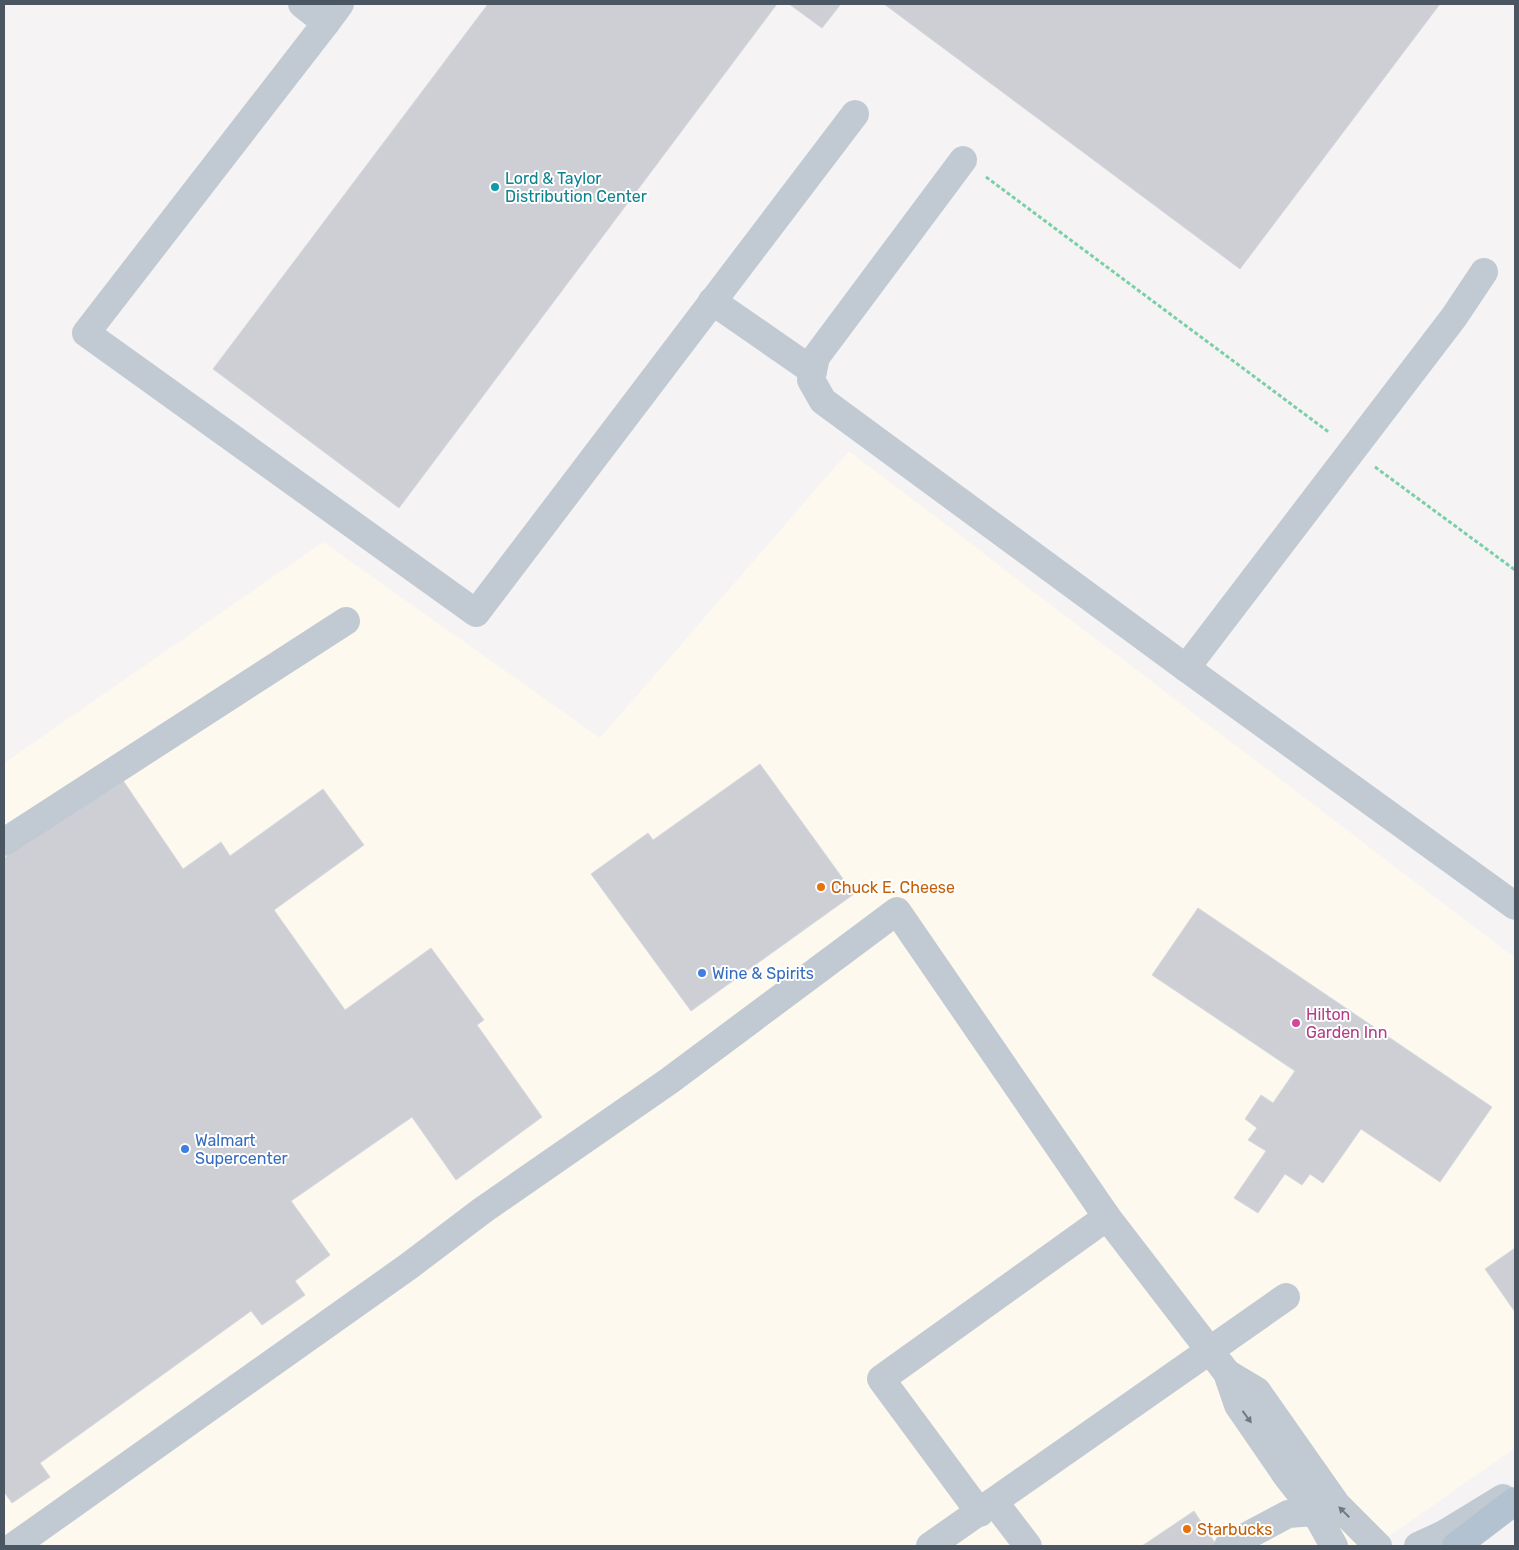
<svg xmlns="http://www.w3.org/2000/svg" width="1519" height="1550" font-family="Rubik,sans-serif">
<rect width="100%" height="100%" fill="#f5f3f3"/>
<!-- commercial -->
<path fill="#fdf9ef" d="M849 451 1515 958V1448L1375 1546H4V763L323 542 600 738Z"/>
<!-- building -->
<g fill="#cdcfd5" stroke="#d7d9de">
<path d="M488 4H777L399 508 213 369Z"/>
<path d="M789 4H841L822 28Z"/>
<path d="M884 4H1440L1240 269Z"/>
<path d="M760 764 854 894 691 1011 591 874 648 833 653 840Z"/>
<path d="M120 776 183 869 221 842 230 856 323 789 364 845 274 910 345 1010 431 948 484 1020 477 1025 542 1117 456 1180 412 1117 291 1201 330 1255 295 1281 305 1295 262 1325 251 1311 40 1463 50 1477 12 1503 4 1492V858Z"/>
<path d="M1198 908 1492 1107 1440 1182 1361 1129 1323 1183 1310 1174 1302 1185 1285 1174 1258 1213 1234 1198 1266 1151 1248 1140 1257 1128 1245 1119 1261 1095 1273 1103 1295 1071 1152 975Z"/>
<path d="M1515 1248V1312L1485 1269Z"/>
<path d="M1194 1511 1217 1546H1142Z"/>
</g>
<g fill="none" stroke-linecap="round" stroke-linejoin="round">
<!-- path -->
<g stroke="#7ad0a6" stroke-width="3" stroke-dasharray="4 2.5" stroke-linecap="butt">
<path d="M986 177 1330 433"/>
<path d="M1375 467 1515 570"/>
</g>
<!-- minor -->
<g stroke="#c1cad2" stroke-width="28">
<path d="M302 4 326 23 86 333 476 613 855 114"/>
<path d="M326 23 340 4"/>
<path d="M963 160 816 357 811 380 823 401 1186 668 1515 906"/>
<path d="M712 301 813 371"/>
<path d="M1186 668 1454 317 1484 272"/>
<path d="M4 842 346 621"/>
<path d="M1227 1373 1257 1391 1337 1505 1378 1546"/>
<path d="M995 1503 1028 1546"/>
<path d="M980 1513 881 1379 1107 1217"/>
<path d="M14 1546 409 1266 483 1210 669 1081 897 911 1107 1217 1227 1373 1238 1405 1286 1475 1315 1512 1334 1546"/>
<path d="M930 1546 1286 1297"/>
<path d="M1228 1546 1288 1514 1315 1512"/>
<path d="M1418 1546 1444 1534 1503 1498"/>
</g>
<!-- major -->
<path stroke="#b3c2d1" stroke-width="28" d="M1456 1546 1515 1501"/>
</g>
<!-- one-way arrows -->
<defs><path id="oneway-solid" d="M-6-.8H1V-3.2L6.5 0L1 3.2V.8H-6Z" transform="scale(1.25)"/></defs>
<g fill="#6e7983">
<use href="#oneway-solid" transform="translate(1247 1417) rotate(54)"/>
<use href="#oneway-solid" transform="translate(1344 1512) rotate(-135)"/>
</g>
<!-- markers -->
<circle fill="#0f9aa8" stroke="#fff" stroke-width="2" cx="495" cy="187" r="5"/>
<g fill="#e8710a" stroke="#fff" stroke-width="2">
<circle cx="821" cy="887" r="5"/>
<circle cx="1187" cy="1529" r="5"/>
</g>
<g fill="#3f7fe0" stroke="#fff" stroke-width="2">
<circle cx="702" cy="973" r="5"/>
<circle cx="185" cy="1149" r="5"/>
</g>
<circle fill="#d1479c" stroke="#fff" stroke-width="2" cx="1296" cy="1023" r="5"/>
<g text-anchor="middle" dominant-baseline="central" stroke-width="4" stroke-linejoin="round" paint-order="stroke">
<!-- culture labels -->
<g font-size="16" fill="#0d838f" stroke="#fff" text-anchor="start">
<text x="505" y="178">Lord &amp; Taylor<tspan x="505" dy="18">Distribution Center</tspan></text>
</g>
<!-- food labels -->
<g font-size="16" fill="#c56008" stroke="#fff" text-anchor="start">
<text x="831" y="887">Chuck E. Cheese</text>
<text x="1197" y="1529">Starbucks</text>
</g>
<!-- shop labels -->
<g font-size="16" fill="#366cbe" stroke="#fff" text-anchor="start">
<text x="712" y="973">Wine &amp; Spirits</text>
<text x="195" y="1140">Walmart<tspan x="195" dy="18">Supercenter</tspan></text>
</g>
<!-- hotel labels -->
<g font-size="16" fill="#b23c85" stroke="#fff" text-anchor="start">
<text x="1306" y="1014">Hilton<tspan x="1306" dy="18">Garden Inn</tspan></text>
</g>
</g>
<!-- border -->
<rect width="1519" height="1550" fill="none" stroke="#4a5661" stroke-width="10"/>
</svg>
